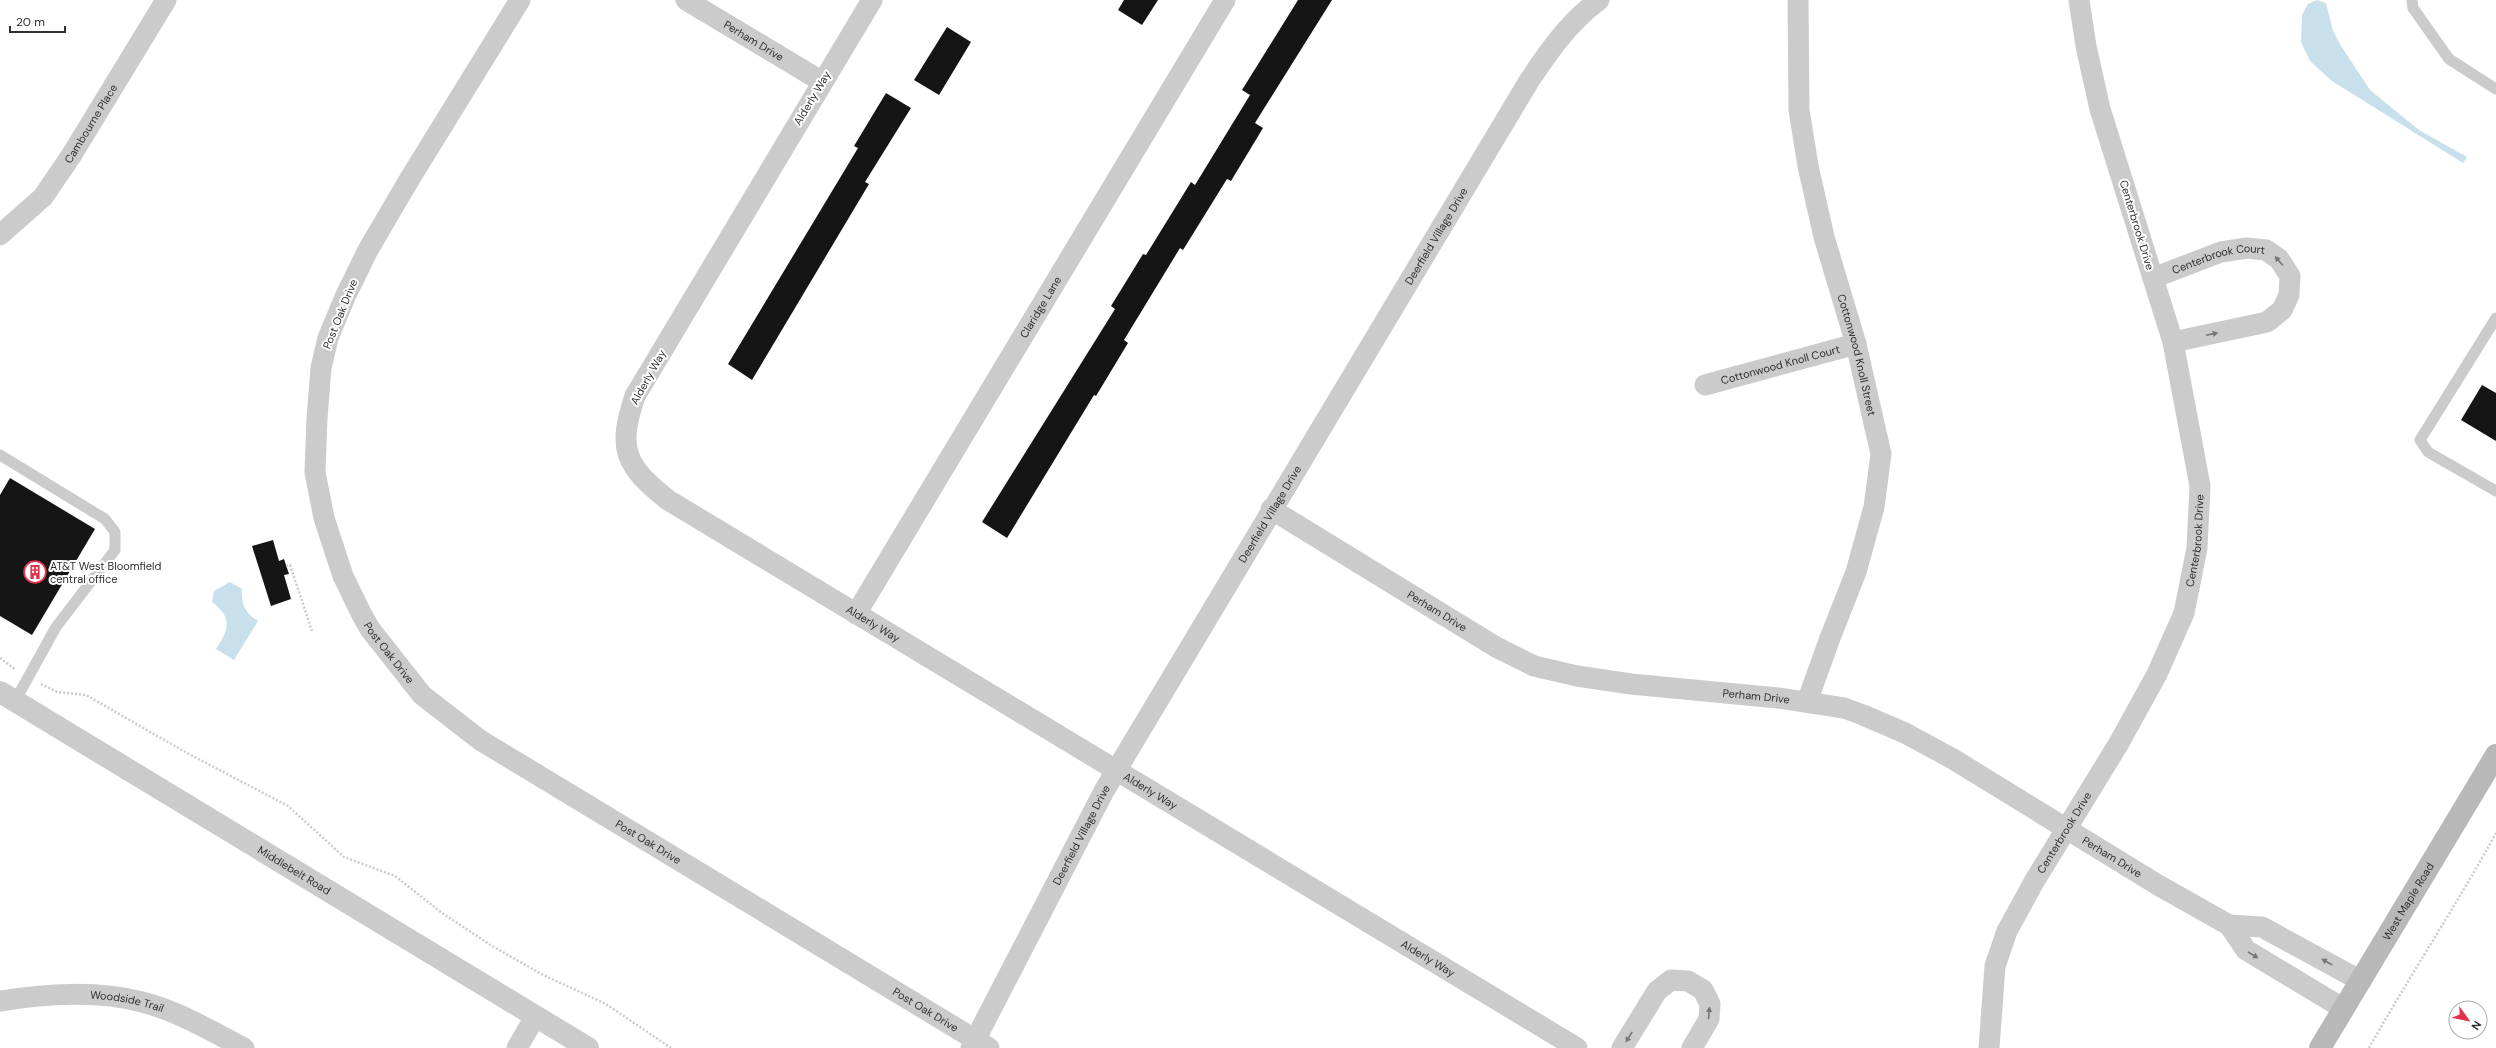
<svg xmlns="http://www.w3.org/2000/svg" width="2496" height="1048" font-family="'DM Sans',sans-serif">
<rect width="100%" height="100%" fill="#fff"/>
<!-- water -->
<g fill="#c8e0eb">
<path d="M2317 0 2326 3 2333 31 2341 46 2370 90 2419 130 2467 157 2463 163 2332 81 2310 61 2301 42 2302 15 2308 4Z"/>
<path d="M230 582 242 589C241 604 245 613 258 621L234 660 216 649C229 629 233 618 212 602L214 591Z"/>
</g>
<!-- building -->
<g fill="#151515">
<path d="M1124 0H1158L1142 25 1118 10Z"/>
<path d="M1298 0H1332L1255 123 1263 128 1231 181 1227 179 1183 250 1180 248 1124 340 1128 343 1096 396 1094 395 1007 538 982 522 1115 309 1111 306 1143 254 1146 255 1191 182 1195 185 1250 95 1242 90Z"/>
<path d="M947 27 971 42 939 95 914 80Z"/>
<path d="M886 93 911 108 865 182 869 184 752 380 728 364 858 148 854 146Z"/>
<path d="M2482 385 2496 393V441L2461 420Z"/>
<path d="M10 478 95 529 32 635 0 616V495Z"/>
<path d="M273 540 279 561 284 559 289 574 284 575 291 599 271 606 252 546Z"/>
</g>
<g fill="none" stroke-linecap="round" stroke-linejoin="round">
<!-- path -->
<g stroke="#cbcbcb" stroke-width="2.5" stroke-dasharray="2 2" stroke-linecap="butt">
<path d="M286 566 290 565 312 631"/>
<path d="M0 658 16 670"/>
<path d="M41 684 57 692 86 695 187 753 288 806 344 857 395 876 442 913 492 946 543 975 606 1004 671 1048"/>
<path d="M2369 1048C2410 975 2456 906 2496 833"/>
</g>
<!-- service -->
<g stroke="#cbcbcb" stroke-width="11">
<path d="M2412 0 2413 8 2449 59 2496 89"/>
<path d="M2496 318 2420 440 2428 452 2496 491"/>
<path d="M0 455 105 519 115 532V550L56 627 15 701"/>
</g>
<!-- minor -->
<g stroke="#cbcbcb" stroke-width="21">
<path id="s1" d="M520 0 409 180 368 250 345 297 328 338 321 368 317 418 315 472 324 518 343 576 362 615 370 629 422 695 480 740 989 1048"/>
<path id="s2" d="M686 0 821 81"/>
<path id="s3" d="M872 0 635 396C617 449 625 466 668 500L1577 1048"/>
<path id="s4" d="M1798 0 1799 110 1808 166 1824 237 1856 344 1881 454 1874 507 1856 572 1830 638 1807 702"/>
<path id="s5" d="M0 235 43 197 71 156 166 0"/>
<path id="s6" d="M2153 278 2221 252 2247 248 2266 250 2279 259 2290 276 2289 295 2282 310 2267 322 2173 342"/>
<path id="s7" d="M1705 385 1856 344"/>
<path id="s8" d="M1271 509 1496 647 1534 666 1577 676 1631 684 1778 698 1844 708 1863 715 1905 733 1953 759 2158 885 2229 925 2246 950 2344 1009"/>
<path id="s9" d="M856 614 1225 0"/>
<path d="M2229 925 2262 927 2361 981"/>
<path id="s10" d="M0 1001C46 994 96 990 142 1002 178 1011 211 1031 244 1048"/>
<path d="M517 1048 535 1017"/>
<path id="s11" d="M971 1048 1104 791 1529 81C1549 51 1569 22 1599 0"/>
<path d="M1622 1048 1657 991 1671 980 1688 981 1703 990 1710 1004 1709 1019 1692 1048"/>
<path id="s12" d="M1989 1048 1995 966 2007 931 2035 880 2119 743 2157 674 2184 613 2197 548 2200 486 2173 342 2100 109 2086 46 2079 0"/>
</g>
<!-- tertiary -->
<path stroke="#cbcbcb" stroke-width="22" id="s13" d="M0 692 588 1048"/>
<!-- secondary -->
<path stroke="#b8b8b8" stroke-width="22" id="s14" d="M2320 1048 2496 755"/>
</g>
<!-- one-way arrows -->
<defs><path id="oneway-solid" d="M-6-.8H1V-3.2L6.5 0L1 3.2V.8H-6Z"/></defs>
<g fill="#757575">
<use href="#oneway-solid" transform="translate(2279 261) rotate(-131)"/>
<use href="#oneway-solid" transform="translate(2212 334) rotate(-12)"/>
<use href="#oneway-solid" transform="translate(2253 955) rotate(31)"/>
<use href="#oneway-solid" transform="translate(2327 962) rotate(-151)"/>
<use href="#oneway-solid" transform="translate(1709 1013) rotate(-85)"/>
<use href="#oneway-solid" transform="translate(1629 1037) rotate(122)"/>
</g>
<!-- icons -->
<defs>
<g id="building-ring" transform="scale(1.15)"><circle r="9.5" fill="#fff" stroke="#e2334e" stroke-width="1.5"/><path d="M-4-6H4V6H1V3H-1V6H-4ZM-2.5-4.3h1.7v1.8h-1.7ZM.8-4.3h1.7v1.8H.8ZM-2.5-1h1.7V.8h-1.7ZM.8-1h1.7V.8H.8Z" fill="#e2334e"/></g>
</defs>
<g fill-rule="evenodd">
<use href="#building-ring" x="35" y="572"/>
</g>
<g text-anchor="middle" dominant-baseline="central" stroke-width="4" stroke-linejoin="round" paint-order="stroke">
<!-- street labels -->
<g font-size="11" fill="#2e2e2e" stroke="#fff">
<text stroke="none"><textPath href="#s2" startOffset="79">Perham Drive</textPath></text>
<text transform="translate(812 98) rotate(-59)">Alderly Way</text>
<text stroke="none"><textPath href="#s5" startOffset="145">Cambourne Place</textPath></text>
<text transform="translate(2137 225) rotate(73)">Centerbrook Drive</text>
<text stroke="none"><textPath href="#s11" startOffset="936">Deerfield Village Drive</textPath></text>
<text stroke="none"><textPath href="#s6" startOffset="69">Centerbrook Court</textPath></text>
<text stroke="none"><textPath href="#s9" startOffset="358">Claridge Lane</textPath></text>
<text transform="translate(340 314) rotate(-68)">Post Oak Drive</text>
<text stroke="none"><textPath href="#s4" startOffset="362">Cottonwood Knoll Street</textPath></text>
<text stroke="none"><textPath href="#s7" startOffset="78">Cottonwood Knoll Court</textPath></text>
<text transform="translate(648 377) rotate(-61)">Alderly Way</text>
<text stroke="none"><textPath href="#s11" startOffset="612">Deerfield Village Drive</textPath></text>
<text stroke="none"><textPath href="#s12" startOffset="557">Centerbrook Drive</textPath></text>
<text stroke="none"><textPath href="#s8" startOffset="195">Perham Drive</textPath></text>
<text stroke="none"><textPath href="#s3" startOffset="822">Alderly Way</textPath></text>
<text stroke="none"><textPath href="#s1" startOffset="722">Post Oak Drive</textPath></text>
<text stroke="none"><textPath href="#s8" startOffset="531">Perham Drive</textPath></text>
<text stroke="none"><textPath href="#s3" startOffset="1146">Alderly Way</textPath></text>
<text stroke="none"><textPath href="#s12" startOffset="233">Centerbrook Drive</textPath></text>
<text stroke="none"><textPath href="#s11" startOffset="240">Deerfield Village Drive</textPath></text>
<text stroke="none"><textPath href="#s1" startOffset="1046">Post Oak Drive</textPath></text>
<text stroke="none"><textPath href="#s8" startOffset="927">Perham Drive</textPath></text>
<text stroke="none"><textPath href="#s13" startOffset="344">Middlebelt Road</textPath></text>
<text stroke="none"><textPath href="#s14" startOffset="171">West Maple Road</textPath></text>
<text stroke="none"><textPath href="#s3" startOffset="1470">Alderly Way</textPath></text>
<text stroke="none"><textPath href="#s10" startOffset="128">Woodside Trail</textPath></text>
<text stroke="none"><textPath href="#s1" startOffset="1370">Post Oak Drive</textPath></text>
</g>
<!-- poi labels -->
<g font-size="11" fill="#2e2e2e" stroke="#fff" text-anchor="start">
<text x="50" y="566">AT&amp;T West Bloomfield<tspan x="50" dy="13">central office</tspan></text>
</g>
</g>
<!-- north arrow -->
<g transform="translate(2468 1020) rotate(123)"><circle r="19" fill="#ffffff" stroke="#ababab"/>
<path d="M0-3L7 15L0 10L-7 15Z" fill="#e2334e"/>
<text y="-6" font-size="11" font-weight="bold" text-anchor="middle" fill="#2e2e2e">N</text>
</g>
<!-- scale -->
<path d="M10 26v6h55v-6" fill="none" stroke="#2e2e2e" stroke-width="2"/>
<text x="16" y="26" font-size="12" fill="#2e2e2e" stroke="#ffffff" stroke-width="3" paint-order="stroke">20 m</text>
</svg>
